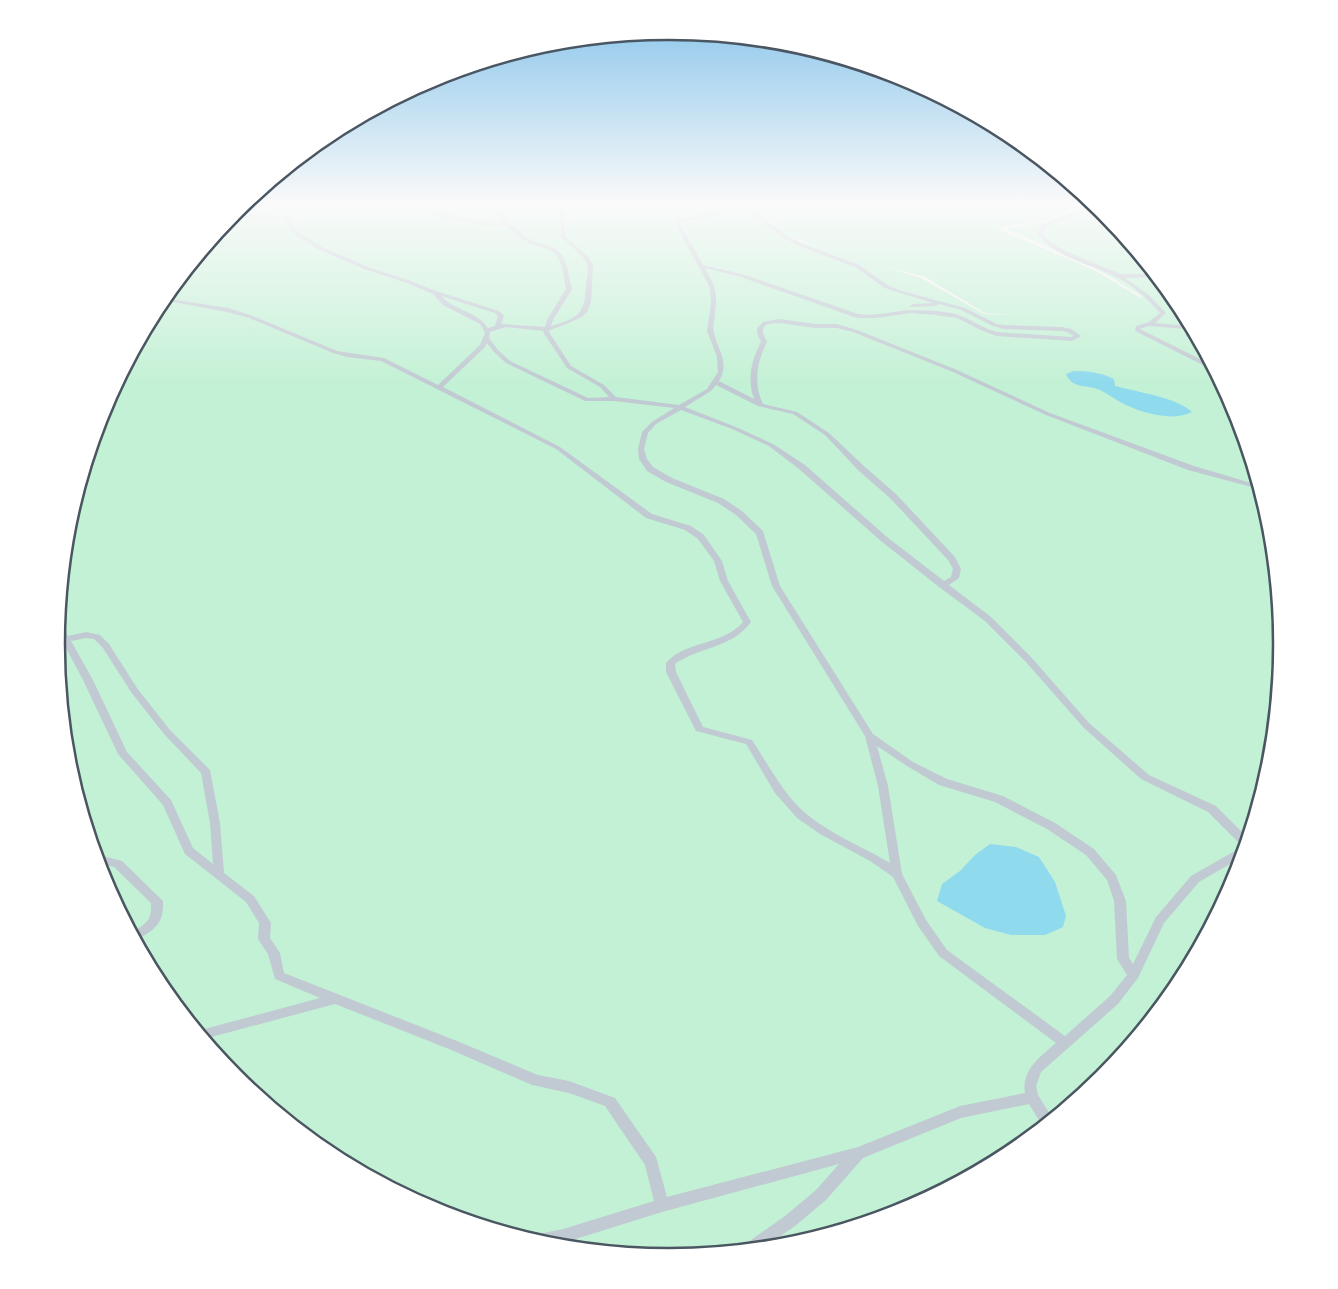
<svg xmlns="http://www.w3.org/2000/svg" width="1338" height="1289" font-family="'Roboto Condensed',sans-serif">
<rect width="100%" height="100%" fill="#f5f3f3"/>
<!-- green -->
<path fill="#c3f1d5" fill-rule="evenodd" d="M244 204H751L781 236 832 251 785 235 754 204H1080L1052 219 996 228 1096 271 1142 299 1140 295 1094 267 1006 229 1055 221 1091 204 1103 211 1179 304 1236 410 1271 525 1282 645 1270 764 1235 879 1179 985 1102 1078 1009 1155 903 1211 788 1246 669 1258 549 1246 434 1211 328 1154 235 1078 159 985 102 879 67 764 56 644 68 525 103 410 159 304 236 211ZM880 265 925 277 985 313 1011 315 984 314 921 278Z"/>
<!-- water -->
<g fill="#90daee">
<path d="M1073 371C1088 371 1100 372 1114 379L1115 386C1137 392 1176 397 1192 412 1173 422 1142 413 1124 404 1116 400 1108 394 1100 390 1087 384 1073 390 1066 374Z"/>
<path d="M990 844 1016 847 1039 857 1055 882 1066 916 1063 927 1045 935H1011L985 928 937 901 942 884 960 871 975 855Z"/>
</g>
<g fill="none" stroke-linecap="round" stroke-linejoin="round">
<!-- lane -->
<g fill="#c1cad2" fill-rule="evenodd">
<path d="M416 204H421C449 215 474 223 504 223L491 204H495C505 218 516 231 531 240 541 245 555 245 562 255 568 265 569 278 572 289L553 320 551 326C580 318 585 313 586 284 587 278 589 270 587 264 584 255 567 243 561 236L560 218 557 204H561L564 218 565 236 588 257 593 265 591 302 587 312 582 317 564 325 550 330 549 332 571 366 604 385 616 397 679 405 707 389 718 372 717 357 707 331 711 303 710 288 674 221 743 207 741 204H745L786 235 801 243 859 265 889 286 902 291 965 308 997 324 1004 325 1062 327 1071 329 1081 336 1072 341 997 336 983 331 957 318 935 315 912 313 876 318H857L741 277 705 268C715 286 718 292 715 313 715 319 712 327 714 333 718 351 730 362 719 381L754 399C747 380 751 360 761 342L757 333V328L763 322 779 319 816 324H837L857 330 957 370 1050 413 1194 466 1258 485 1259 489 1188 470 1046 415 953 372 853 332 837 328H816L779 323 767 324 763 328V333L767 342C757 361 753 384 763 404L797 412 829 433 865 467 896 494 955 557 961 569 959 578 949 585 991 617 1031 657 1089 723 1149 775 1216 806 1248 838 1245 847 1242 846 1208 812 1141 779 1083 727 1025 661 985 621 939 587 881 541 799 469 769 446 732 429 681 410 656 424 648 433 644 449 647 459 653 467 672 478 724 499 742 511 763 531 780 586 873 734 913 762 947 779 1003 796 1055 823 1094 849 1116 875 1126 901 1129 958 1133 964 1156 917 1191 876 1240 848 1245 847 1242 857 1199 882 1164 923 1138 978 1118 1004 1041 1072 1036 1086 1038 1095 1053 1119 1043 1127 1029 1104 961 1118 863 1158 826 1200 795 1226 763 1248 742 1250 744 1245 785 1216 816 1190 839 1164 662 1212 563 1243 548 1246 528 1239 529 1236 563 1229 654 1201 645 1165 605 1106 569 1093 532 1085 449 1049 335 1004 204 1039 197 1031 320 998 275 979 268 954 258 939 259 923 246 902 185 854 163 805 118 754 83 680 57 631 58 622 61 623 68 636 86 632 100 635 109 644 137 688 170 730 210 770 220 823 224 873 254 896 269 920 271 923 270 938 280 953 284 973 457 1041 538 1075 569 1081 615 1098 656 1157 667 1197 858 1147 960 1106 1025 1093C1021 1070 1041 1056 1056 1043L939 956 918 926 893 877 870 861 820 834 797 818 775 793 746 744 696 731 666 672V663C686 640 722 646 743 622L720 581 714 561 698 539 685 530 646 518 556 449 381 361 347 357 333 353 249 318 227 312 162 300 164 298 228 308 253 316 337 351 384 358 438 385 480 345 485 333 480 324 443 305 433 294 407 283 364 269 318 249 293 233 284 219 255 217 227 221 229 218 255 215 286 217H288L297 231 322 247 368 267 411 281 436 291 499 311 504 316 501 324 545 327 547 320 566 289C564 279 563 264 556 255 550 247 537 247 528 242 520 238 513 232 507 225 478 227 440 220 416 204ZM746 209 782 237 797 245 855 267 885 288 933 303 913 304 910 306 911 307 936 306 939 304 961 310 993 326 1004 329 1062 331 1067 332 1074 336 1071 337 997 332C980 328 968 316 951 313 934 310 917 309 900 311 886 313 872 316 858 314L745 275 703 265 679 222ZM441 296 495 313 498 316 495 326 488 328C478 312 454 310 441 296ZM506 327 544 331 543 332 567 368 600 387 609 397 588 398 510 361 498 350 489 338 490 332ZM487 343 494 352 506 363 585 401H614L674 408 652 422 642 432 638 449 639 459 647 471 666 482 718 503 736 515 756 534 772 586 865 736 878 786 890 863C862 846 829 834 804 812 782 792 768 764 752 740L703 727 676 672 675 664C700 646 731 649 751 622L728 581 722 561 704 535 691 526 652 514 560 447 443 387 485 347ZM716 385 758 406 793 414 825 435 859 471 890 498 948 560 953 569 951 577 944 581 887 537 805 465 773 444 736 427 685 407 711 391ZM86 638 94 639 103 648 131 692 164 734 201 773 210 823 213 864 193 848 171 800 127 752 93 680 71 641ZM877 746 907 766 939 785 995 802 1047 829 1086 855 1107 880 1114 901 1117 959 1127 975 1110 996 1065 1036 947 950 926 920 902 874 888 786Z"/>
<path d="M1094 204 1097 206 1047 226 1042 233 1046 239 1065 251 1120 274H1155L1157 277 1125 278 1150 296 1166 313 1155 323 1190 326 1193 331 1191 335 1198 340 1202 347 1199 346 1186 336 1185 335 1187 331 1186 329 1148 326 1140 329 1212 365 1214 370 1211 369 1135 331 1136 326 1149 322 1160 313C1147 298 1132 284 1114 276 1088 263 1055 258 1037 233L1043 224Z"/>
<path d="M95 854 122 861 163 901C164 924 155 929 137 940L135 941 131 933C146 924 152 921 151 903L114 867 97 862Z"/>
</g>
</g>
<!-- sky -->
<linearGradient id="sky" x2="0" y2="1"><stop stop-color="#85c3ea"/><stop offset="0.53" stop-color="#fafafa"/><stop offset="1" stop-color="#fafafa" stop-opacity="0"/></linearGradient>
<rect width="1338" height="384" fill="url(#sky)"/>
<!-- crop -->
<path d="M0 0H1338V1289H0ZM65 644a604 604 0 1 1 1208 0a604 604 0 1 1-1208 0Z" fill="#fff" fill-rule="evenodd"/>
<path fill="none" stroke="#4a5661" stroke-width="2.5" d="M65 644a604 604 0 1 1 1208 0a604 604 0 1 1-1208 0Z"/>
</svg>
